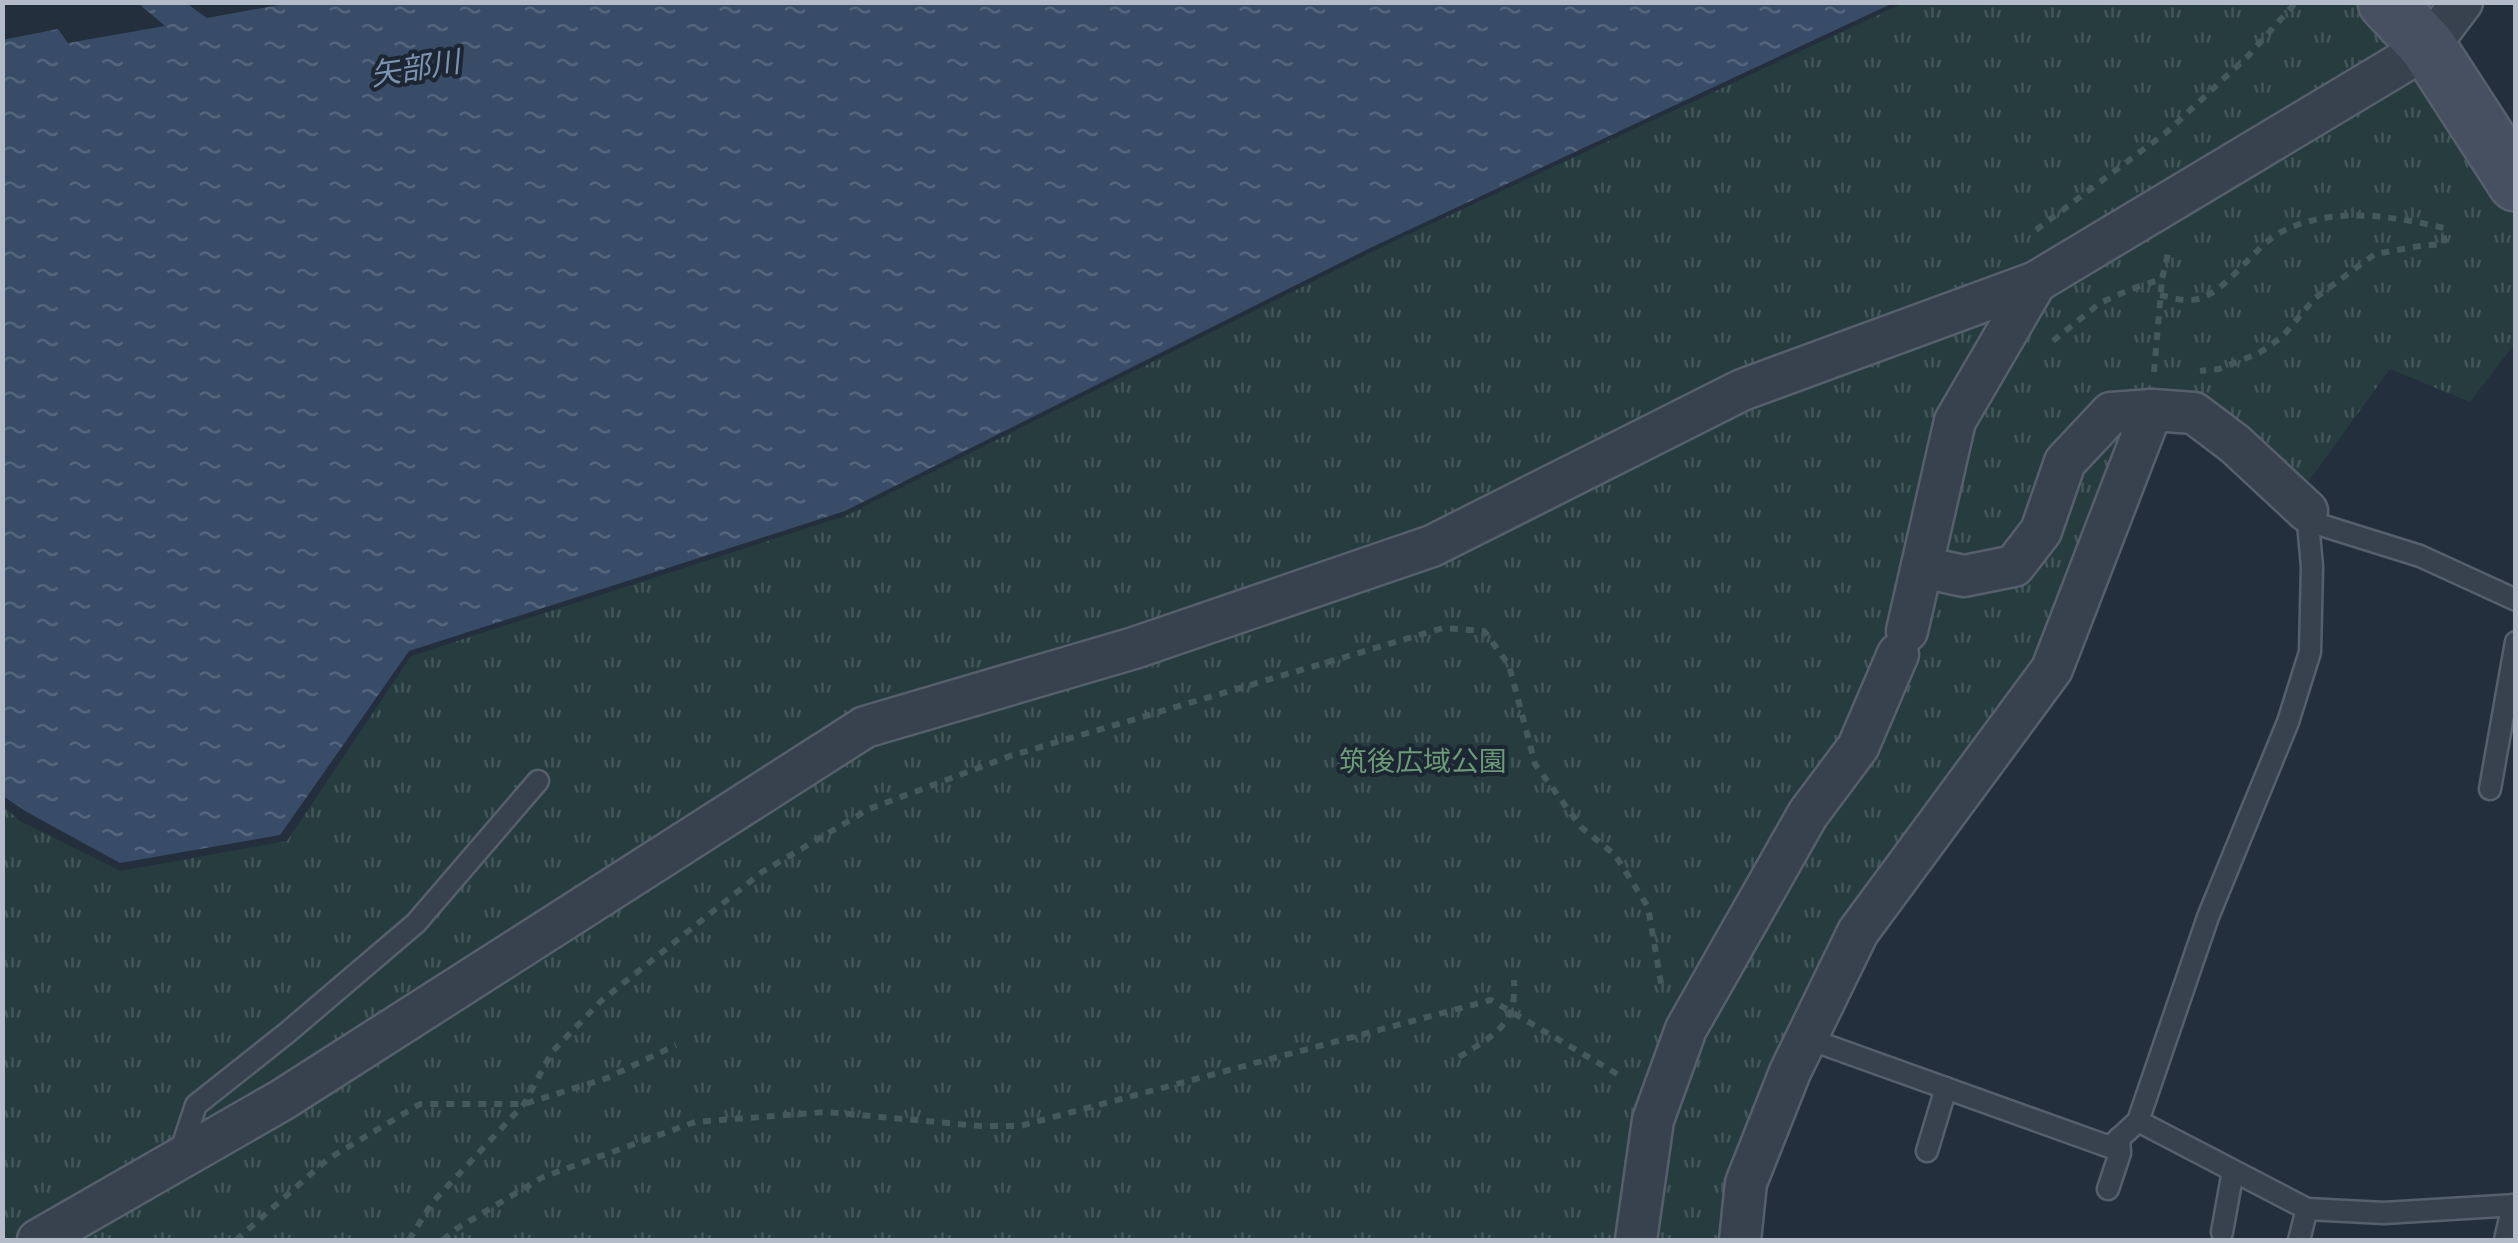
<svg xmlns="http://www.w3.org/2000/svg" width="2518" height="1243" font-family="Helvetica,'Noto Sans JP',sans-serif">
<defs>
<pattern id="park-tufts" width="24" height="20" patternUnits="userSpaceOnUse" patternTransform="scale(2.5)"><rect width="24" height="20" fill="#263c3f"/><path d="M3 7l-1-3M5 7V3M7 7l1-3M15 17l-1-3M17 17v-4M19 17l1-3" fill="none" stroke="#435659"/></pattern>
<pattern id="water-ripples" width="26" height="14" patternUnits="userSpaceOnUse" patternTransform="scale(2.5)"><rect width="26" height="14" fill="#394c67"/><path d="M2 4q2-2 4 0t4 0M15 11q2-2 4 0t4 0" fill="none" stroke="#53647b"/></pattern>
</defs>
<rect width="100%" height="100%" fill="#242f3e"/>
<!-- park -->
<path fill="url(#park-tufts)" d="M1904 3H2369L2515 213V343L2470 402 2390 369 2306 485 2199 394 2166 425 2073 659 1872 937 1772 1169 1757 1240H3L2 805 20 821 121 871 287 841 411 656 845 516 1386 245Z"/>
<!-- water -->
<path fill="url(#water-ripples)" d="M137 2 186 3 207 18 295 2 1893 3 1370 248 845 511 409 651 280 835 120 863 25 811 3 796 2 40 58 29 68 43 165 26Z"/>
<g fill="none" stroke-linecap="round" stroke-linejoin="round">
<!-- lane casing -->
<g stroke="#565f6c" stroke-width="25">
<g id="lane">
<path d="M2308 521 2420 556 2516 600"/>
<path d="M2490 789 2516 642"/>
<path d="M1806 1038 2110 1147 2138 1121 2208 917 2288 722 2310 652 2312 567 2307 511"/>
<path d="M2138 1121 2307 1209 2299 1240"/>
<path d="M1927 1151 1946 1088"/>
<path d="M180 1153 196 1105 288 1032 416 923 538 781"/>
<path d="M2108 1189 2120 1153 2119 1138"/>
<path d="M2307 1209 2384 1213 2516 1205"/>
<path d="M2222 1232 2233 1171"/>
<path d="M2505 1240 2513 1205"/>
</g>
</g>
<!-- street casing -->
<g stroke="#565f6c" stroke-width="45">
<g id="street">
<path d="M1922 567 1964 576 2014 566 2041 531 2065 462 2111 413 2152 410 2194 413 2235 444 2307 511"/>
<path d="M1907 631 1955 421 2036 282"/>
<path d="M38 1240 282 1100 865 727 1134 648 1432 546 1742 390 2036 282 2428 47 2462 2"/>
<path d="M1636 1240 1653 1120 1686 1029 1808 814 1858 747 1898 654"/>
<path d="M1740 1240 1746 1183 1790 1072 1858 932 2052 669 2152 410"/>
</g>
</g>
<!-- secondary casing -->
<g stroke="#565f6c" stroke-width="60">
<path id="secondary" d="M2386 2 2428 47 2516 183"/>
</g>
<!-- path -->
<g stroke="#44595c" stroke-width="6" stroke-dasharray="8 8" stroke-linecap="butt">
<path d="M2036 230 2168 131 2249 55 2296 2"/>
<path d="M2160 295C2169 297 2181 301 2191 300 2225 298 2252 246 2283 231 2334 206 2392 216 2444 228V244L2420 246 2375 254 2315 298 2282 337 2259 353 2219 369 2200 371"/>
<path d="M2053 341 2100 303 2131 289 2162 279 2169 249"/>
<path d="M2154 372 2162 279"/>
<path d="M1459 1057C1494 1035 1517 1026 1514 980"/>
<path d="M236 1240 328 1159 420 1104H524L607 1078 676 1045"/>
<path d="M409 1240 432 1203 524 1104 552 1052 601 1001 762 872 869 809 1010 756 1443 628 1484 631 1509 665 1535 764 1581 827 1615 855 1648 907 1662 989"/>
<path d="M443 1240 456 1229 543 1177 695 1122 826 1112 981 1126H1020L1491 1000 1624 1078"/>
</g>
<!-- lane -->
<use href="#lane" stroke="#38414e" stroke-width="20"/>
<!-- street -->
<use href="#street" stroke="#38414e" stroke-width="40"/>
<!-- secondary -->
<use href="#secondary" stroke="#465061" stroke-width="55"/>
</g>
<g text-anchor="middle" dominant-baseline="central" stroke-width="8" stroke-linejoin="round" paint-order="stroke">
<!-- park labels -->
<g font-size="28" fill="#6b9a76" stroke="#1d2633">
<text x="1423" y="761">筑後広域公園</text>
</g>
<!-- water labels -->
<g font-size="30" font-style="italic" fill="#7c92b1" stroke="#1d2633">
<text transform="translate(415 68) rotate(-9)">矢部川</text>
</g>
</g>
<!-- border -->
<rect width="2518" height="1243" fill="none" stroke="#b4bcc9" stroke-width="10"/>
</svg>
